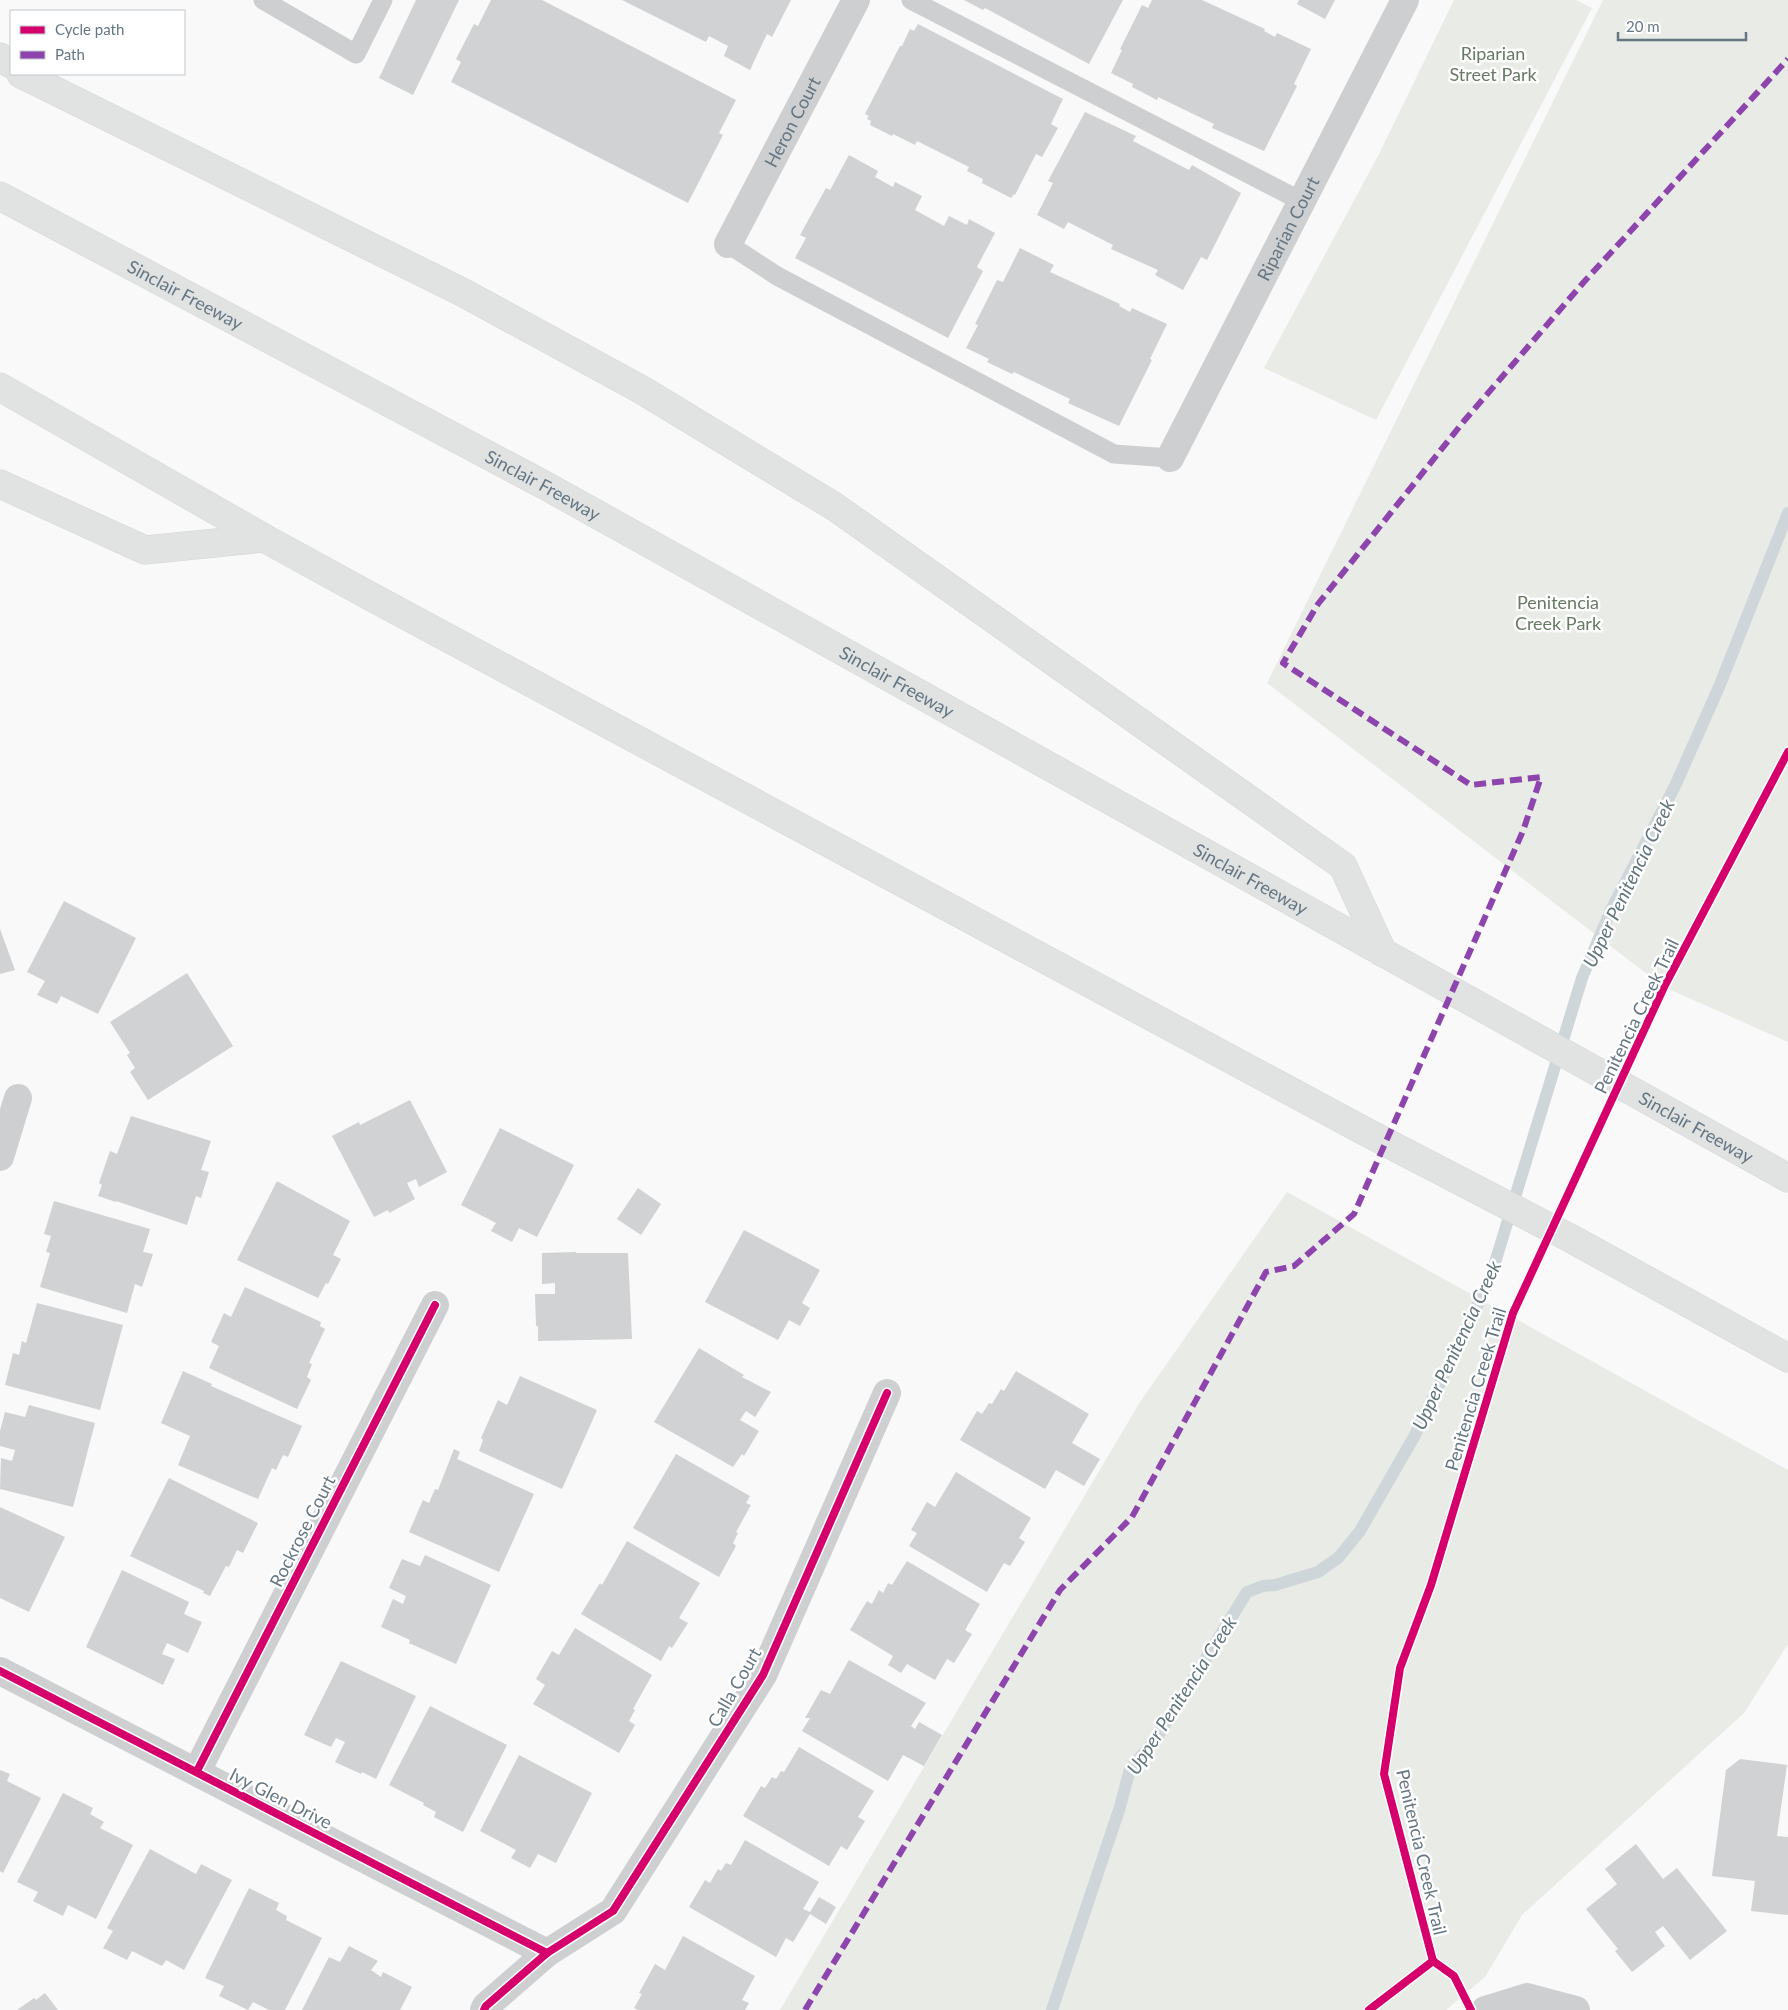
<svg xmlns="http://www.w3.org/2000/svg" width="1788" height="2010" font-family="Lato,sans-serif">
<rect width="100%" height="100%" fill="#f9f9f9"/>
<!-- green -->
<g fill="#e8ebe6">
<path d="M1454 0H1576L1592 8 1376 420 1264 368 1379 154Z"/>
<path d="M1603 0H1788V1042L1664 987 1267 683Z"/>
<path d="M1287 1192 1788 1470V1644L1744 1713 1522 1915 1485 1977 1446 2010H780L1140 1402Z"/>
</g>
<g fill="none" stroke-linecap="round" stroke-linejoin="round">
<!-- stream -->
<path stroke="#ced6d9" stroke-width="12" d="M1052 2010 1120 1807 1130 1769 1156 1739 1247 1592 1263 1586 1275 1585 1318 1572 1338 1558 1360 1531 1415 1435 1490 1279 1582 978 1611 910 1675 786 1719 687 1788 513"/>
</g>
<!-- building -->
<g fill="#d0d2d3">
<path d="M416 0H459L413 95 379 78Z"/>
<path d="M491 0H542L736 100 719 133 723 135 688 203 451 82 461 62 456 59 474 24 478 26Z"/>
<path d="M622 0H791L772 37 767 34 750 70 724 56 728 46 709 36 706 42Z"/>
<path d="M964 0H1123L1089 64 985 8 983 10Z"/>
<path d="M1152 0H1202L1265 29 1264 31 1275 37 1277 33 1311 49 1294 84 1297 86 1264 151 1212 128 1214 124 1158 97 1157 100 1132 87 1133 84 1111 73 1122 50 1120 49 1142 5 1148 8Z"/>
<path d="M1299 0H1335L1325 19 1297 4Z"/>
<path d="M918 24 1063 99 1051 124 1058 128 1042 157 1036 154 1015 195 1014 194 1011 198 982 183 983 179 967 171 969 167 917 141 915 145 893 134 892 136 870 125 871 121 867 119 869 116 865 114 900 46H902L910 29 914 31Z"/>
<path d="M1085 112 1136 136 1133 141 1189 170 1192 165 1241 193 1207 260 1201 257 1183 290 1155 275 1158 270 1111 249 1113 245 1068 222 1064 229 1037 215 1053 183 1048 181Z"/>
<path d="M849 155 878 171 875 177 893 187 895 182 922 196 915 210 944 226 949 216 967 225 969 219 995 233 977 267 983 271 948 338 795 258 806 238 800 235 826 188 830 190Z"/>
<path d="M1020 248 1054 265 1050 272 1120 304 1119 306 1130 312 1132 308 1167 324 1150 359 1152 360 1119 426 1068 403 1070 399 1014 372 1012 374 987 362 989 359 966 348 978 325 975 324 997 280 1003 282Z"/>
<path d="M64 901 136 938 98 1014 61 996 57 1004 37 995 45 981 27 972Z"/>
<path d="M0 929 15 970 0 974Z"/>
<path d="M187 973 233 1046 148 1100 130 1072 135 1068 127 1055 130 1053 110 1022Z"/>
<path d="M410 1100 447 1172 419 1187 416 1179 407 1183 415 1199 389 1213 388 1210 374 1217 332 1136 359 1122 360 1125Z"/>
<path d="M131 1116 211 1141 201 1170 209 1172 201 1198 196 1196 187 1225 116 1201V1202L98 1196 102 1185 99 1183 110 1151 117 1154Z"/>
<path d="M500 1128 574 1165 537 1237 519 1228 512 1242 491 1231 496 1223 461 1205Z"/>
<path d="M277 1181 350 1221 333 1255 341 1259 328 1284 326 1283 318 1298 237 1260Z"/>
<path d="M638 1188 661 1204 641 1235 617 1219Z"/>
<path d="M54 1201 150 1229 143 1252 153 1254 142 1287 135 1284 127 1313 40 1287 50 1253 46 1252 51 1236 44 1234Z"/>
<path d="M744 1230 820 1270 802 1303 810 1308 800 1326 789 1320 778 1340 705 1302Z"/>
<path d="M576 1252V1253H628L632 1339 538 1341V1326H536L535 1294H555V1283L542 1284V1253Z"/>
<path d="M245 1287 321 1322 320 1326 325 1329 309 1363 312 1364 307 1377 311 1380 297 1409 209 1368 219 1346 211 1342 224 1313 231 1317Z"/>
<path d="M37 1303 123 1325 100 1410 5 1385 13 1353 19 1355 22 1341 26 1343Z"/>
<path d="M699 1348 744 1375 742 1377 771 1392 755 1417 746 1411 740 1420 759 1431 744 1456 742 1454 733 1467 654 1422Z"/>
<path d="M183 1371 212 1384 211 1386 302 1426 288 1457 283 1455 276 1470 272 1468 258 1499 178 1465 190 1436 161 1423Z"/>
<path d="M1016 1371 1089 1414 1072 1443 1100 1459 1084 1486 1056 1470 1045 1489 960 1440 977 1411 982 1414 989 1403 992 1404 1001 1389 1004 1391Z"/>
<path d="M520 1376 597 1410 562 1489 479 1451 483 1440 481 1438 498 1400 507 1405Z"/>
<path d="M29 1405 95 1423 73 1507 0 1489 1 1458 12 1461 15 1450 0 1446V1431L5 1412 25 1417Z"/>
<path d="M454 1449 460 1452 457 1459 534 1494 499 1572 409 1532 423 1500 429 1503 435 1489 438 1490Z"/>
<path d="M676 1454 750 1496 746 1503 751 1505 736 1532 738 1533 733 1543 736 1546 719 1577 633 1528Z"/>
<path d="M956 1472 1031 1518 1019 1538 1025 1542 1010 1566 1004 1563 987 1592 909 1546 917 1533 911 1530 927 1502 935 1507Z"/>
<path d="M169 1478 258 1523 243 1553 237 1550 229 1567 226 1566 210 1596 203 1593 204 1591 130 1556Z"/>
<path d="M0 1507 65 1537 29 1612 0 1598Z"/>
<path d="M627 1541 700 1583 679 1618 688 1623 672 1648 669 1646 661 1661 581 1614 600 1583 602 1585Z"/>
<path d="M425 1555 491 1585 456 1664 409 1643 410 1640 381 1627 393 1599 403 1604 406 1596 389 1588 402 1559 420 1566Z"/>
<path d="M907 1561 980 1604 965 1630 972 1634 954 1663 947 1659 935 1680 907 1664 901 1673 888 1665 893 1656 850 1630 867 1601 872 1604 879 1590 883 1593 888 1583 892 1585Z"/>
<path d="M122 1570 189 1602 184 1614 202 1622 188 1653 167 1643 162 1654 175 1659 163 1685 86 1647Z"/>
<path d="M575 1628 652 1675 633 1709 635 1710 629 1721 635 1725 619 1753 533 1704 545 1685 536 1679 552 1651 559 1655Z"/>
<path d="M849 1660 926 1703 911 1726 915 1729 919 1722 942 1735 924 1766 903 1755 888 1781 802 1731 810 1718H805L821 1690 830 1694Z"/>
<path d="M341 1661 416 1696 376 1779 362 1772 361 1774 335 1762 345 1742 336 1738 331 1747 304 1735Z"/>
<path d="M430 1706 507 1745 463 1832 434 1817 436 1812 423 1805 424 1803 389 1785Z"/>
<path d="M799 1747 874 1791 858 1817 865 1821 847 1850 841 1846 829 1866 743 1816 761 1786 765 1788 772 1777 776 1779 781 1771 784 1772Z"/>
<path d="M519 1755 592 1793 556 1863 538 1854 530 1868 511 1858 516 1850 480 1831Z"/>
<path d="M1740 1759 1787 1765 1777 1836 1788 1837V1915L1751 1911 1755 1881 1712 1876 1726 1770Z"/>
<path d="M0 1770 10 1774 7 1781 41 1798 3 1873 0 1871Z"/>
<path d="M63 1793 93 1808 90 1814 104 1822 100 1828 133 1845 96 1919 68 1905 63 1916 33 1901 38 1892 17 1882Z"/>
<path d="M745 1840 819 1882 803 1909 810 1912 819 1897 836 1907 826 1924 810 1914 793 1942 786 1938 776 1957 689 1907 705 1880 710 1883 718 1869 721 1871 726 1863 731 1865Z"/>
<path d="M1636 1844 1663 1879 1677 1868 1727 1931 1690 1960 1663 1926 1655 1932 1665 1946 1632 1972 1615 1951 1618 1949 1586 1909 1617 1884 1605 1869Z"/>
<path d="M150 1849 196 1874 201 1864 232 1880 184 1970 166 1960 162 1966 132 1951 127 1960 103 1948 113 1931 107 1928Z"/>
<path d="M249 1888 279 1903 276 1910 287 1916 286 1920 322 1938 285 2010H269L253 2002 248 2010 219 1996 224 1986 205 1978Z"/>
<path d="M683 1936 755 1976 742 2000 749 2003 745 2010H638L634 2008 642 1994 639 1993 655 1964 665 1970Z"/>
<path d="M349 1946 378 1961 371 1970 381 1977 383 1972 412 1987 400 2010H302L329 1957 340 1962Z"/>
<path d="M45 1993 58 2010H17L34 1998 36 2000Z"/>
</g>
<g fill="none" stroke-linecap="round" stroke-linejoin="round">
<!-- highway casing -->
<g stroke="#d5d6d6" stroke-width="29">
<g id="highway">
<path d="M0 57 11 64"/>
<path d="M21 74 462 292 642 390 835 507 1343 866 1383 953"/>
<path id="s3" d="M0 196 548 487 1788 1178"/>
<path d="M0 387 264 538 368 595 1368 1133 1570 1238 1788 1358"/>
<path d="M0 484 145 550 264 538"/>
</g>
</g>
<!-- lane -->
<g stroke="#cecfd0" stroke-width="19">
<path d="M263 0 356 54 383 0"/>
<path d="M911 0 1301 201"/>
<path d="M728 244 777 276 1114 454 1170 458"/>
</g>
<!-- street -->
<g stroke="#cecfd0" stroke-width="28">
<path id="s1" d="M728 244 856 0"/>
<path id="s2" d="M1170 458 1405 0"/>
<path d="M0 1157 18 1098"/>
<path d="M0 1671 547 1953"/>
<path d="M197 1771 435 1305"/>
<path d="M484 2010 486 2006 547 1953 613 1911 763 1675 887 1393"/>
<path d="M1485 2010 1527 1997 1576 2010"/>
</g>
<!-- highway -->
<use href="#highway" stroke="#e1e2e2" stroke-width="28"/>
<!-- quiet -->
<path stroke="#8e44ad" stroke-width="6" stroke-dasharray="12 6" stroke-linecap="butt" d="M805 2010 1060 1590 1132 1517 1266 1272 1294 1266 1354 1214 1523 831 1541 777 1471 785 1283 663 1318 604 1464 421 1583 283 1788 59"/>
<!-- cycleway casing -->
<g stroke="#fff" stroke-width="11">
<g id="cycleway">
<path d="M0 1671 547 1953"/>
<path d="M197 1771 435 1305"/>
<path d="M1433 1961 1454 1976 1471 2010"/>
<path d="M484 2010 486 2006 547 1953 613 1911 763 1675 887 1393"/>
<path d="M1369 2010 1433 1961 1384 1774 1400 1668 1431 1585 1513 1313 1664 987 1788 752"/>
</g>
</g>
<!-- cycleway -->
<use href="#cycleway" stroke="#d6006c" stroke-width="8"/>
</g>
<g text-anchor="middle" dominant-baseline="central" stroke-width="5" stroke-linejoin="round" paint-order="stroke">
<!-- park labels -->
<g font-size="18" fill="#687a64" stroke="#fff">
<text x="1493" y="53">Riparian<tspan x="1493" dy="21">Street Park</tspan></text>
<text x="1558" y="602">Penitencia<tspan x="1558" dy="21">Creek Park</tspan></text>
</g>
<!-- street labels -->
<g font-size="18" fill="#657683" stroke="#fff">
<text stroke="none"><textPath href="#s1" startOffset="138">Heron Court</textPath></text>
<text stroke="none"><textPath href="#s2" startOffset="258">Riparian Court</textPath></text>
<text stroke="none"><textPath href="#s3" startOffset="210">Sinclair Freeway</textPath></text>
<text stroke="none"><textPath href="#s3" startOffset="615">Sinclair Freeway</textPath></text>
<text stroke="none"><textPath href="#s3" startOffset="1020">Sinclair Freeway</textPath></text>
<text stroke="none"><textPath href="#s3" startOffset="1425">Sinclair Freeway</textPath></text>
<text transform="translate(1636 1016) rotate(-64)">Penitencia Creek Trail</text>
<text stroke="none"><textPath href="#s3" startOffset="1935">Sinclair Freeway</textPath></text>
<text transform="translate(1475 1389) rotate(-73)">Penitencia Creek Trail</text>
<text transform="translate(302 1531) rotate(-63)">Rockrose Court</text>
<text transform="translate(734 1687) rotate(-60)">Calla Court</text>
<text transform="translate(281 1798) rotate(27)">Ivy Glen Drive</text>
<text transform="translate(1422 1852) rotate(77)">Penitencia Creek Trail</text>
</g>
<!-- water labels -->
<g font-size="19" font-style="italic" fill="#60757c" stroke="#fff">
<text transform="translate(1628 883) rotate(-64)">Upper Penitencia Creek</text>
<text transform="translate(1456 1345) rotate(-65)">Upper Penitencia Creek</text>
<text transform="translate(1181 1695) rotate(-57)">Upper Penitencia Creek</text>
</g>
</g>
<!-- legend -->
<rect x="10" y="10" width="175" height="65" fill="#ffffff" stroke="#c1c8cd"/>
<rect x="20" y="26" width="25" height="8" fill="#d6006c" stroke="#c1c8cd"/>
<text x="55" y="35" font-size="15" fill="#657683">Cycle path</text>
<rect x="20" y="51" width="25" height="8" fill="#8e44ad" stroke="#c1c8cd"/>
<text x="55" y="60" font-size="15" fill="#657683">Path</text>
<!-- scale -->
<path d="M1618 32v8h128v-8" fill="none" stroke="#657683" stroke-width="2.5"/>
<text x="1626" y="32" font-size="15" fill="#657683" stroke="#ffffff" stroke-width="4" paint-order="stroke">20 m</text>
</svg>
